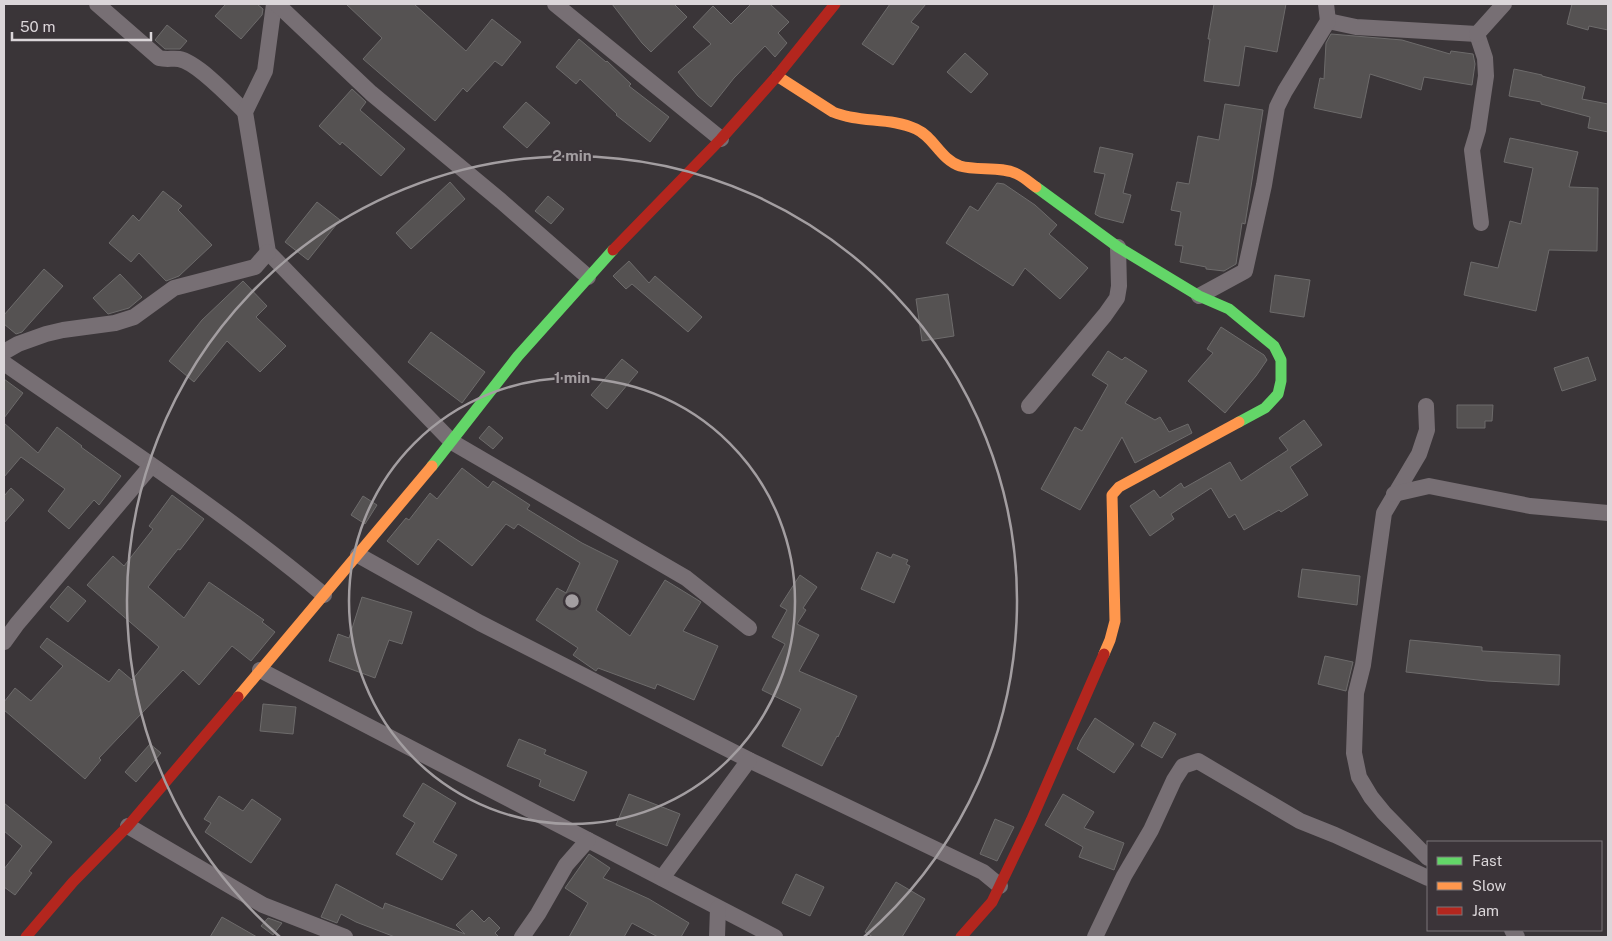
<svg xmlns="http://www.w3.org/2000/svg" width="1612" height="941" font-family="'Public Sans',sans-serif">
<rect width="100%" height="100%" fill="#3a3538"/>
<!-- building -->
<g fill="#555252" stroke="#6d6b6b">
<path d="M226 4H257L263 9 262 15 241 39 215 16Z"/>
<path d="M346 4H414L466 51 492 19 521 42 502 66 495 61 467 92 463 88 435 121 363 59 382 38Z"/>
<path d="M612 4H674L687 17 651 52 642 43Z"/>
<path d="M751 4H770L789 22 778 33 787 43 775 57 765 46 734 78 711 107 698 96 678 72 711 44 693 27 713 6 731 24Z"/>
<path d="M890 4H926L911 22 919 27 893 65 862 44Z"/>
<path d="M1214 4H1286L1277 52 1245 46 1239 86 1204 81 1210 39H1208Z"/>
<path d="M1572 4H1608V30L1589 26 1588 30 1567 24Z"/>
<path d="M167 25 187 41 180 49H165L155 40Z"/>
<path d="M1331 34 1402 40 1450 54 1451 51 1473 54 1475 64 1472 85 1424 77 1421 90 1370 74 1361 118 1314 108 1320 78 1324 79 1326 43Z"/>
<path d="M579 39 606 62 607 61 631 84 629 86 669 117 650 142 616 115 617 114 580 79 576 84 556 67Z"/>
<path d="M965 53 988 74 971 93 947 72Z"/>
<path d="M1514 69 1542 75V76L1585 87 1582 99 1608 104V132L1588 128 1590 117 1541 104V102L1509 96Z"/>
<path d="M352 89 366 102 360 110 405 149 381 176 342 142 340 145 319 126Z"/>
<path d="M526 102 550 123 527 148 503 127Z"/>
<path d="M1225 104 1263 110 1250 193 1245 224 1242 223 1236 264 1224 271 1206 269V267L1180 262 1183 246 1175 245 1181 212 1171 210 1177 182 1189 184 1198 136 1219 140Z"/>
<path d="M1510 138 1578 152 1569 187 1598 188 1597 251 1549 250 1536 311 1464 295 1471 262 1498 268 1510 221 1521 224 1533 168 1504 162Z"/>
<path d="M1100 147 1133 154 1123 193 1131 195 1123 223 1100 217 1095 214 1105 174 1094 172Z"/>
<path d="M450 182 465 199 411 249 396 233Z"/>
<path d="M997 183 1004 184 1035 205 1057 225 1049 234 1088 268 1060 299 1025 268 1013 286 946 243 970 206 978 211Z"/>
<path d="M163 191 182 206 178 210 212 245 179 276 166 281 139 253 131 262 109 243 133 215 139 221Z"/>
<path d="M548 196 564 209 551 224 535 211Z"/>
<path d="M317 202 340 220 308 260 285 242Z"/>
<path d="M629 261 649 283 655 276 702 317 688 332 632 284 626 289 613 276Z"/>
<path d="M44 269 63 286 22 332 16 334 4 324V315Z"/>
<path d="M120 274 142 297 129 308 108 314 93 298Z"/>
<path d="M1275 275 1310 280 1304 317 1270 312Z"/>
<path d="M243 281 267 306 256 317 286 346 260 372 227 341 194 382 169 361 202 320Z"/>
<path d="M948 294 954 336 922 341 916 299Z"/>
<path d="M1221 327 1264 355 1267 360 1256 376 1225 413 1188 381 1213 353 1207 349Z"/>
<path d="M431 332 485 372 462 403 408 362Z"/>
<path d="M1108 351 1122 360 1125 357 1147 371 1125 403 1155 420 1160 417 1169 432 1188 424 1192 433 1135 463 1122 437 1080 510 1041 489 1075 427 1082 431 1108 385 1092 375Z"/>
<path d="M1588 357 1596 380 1562 391 1554 368Z"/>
<path d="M622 359 638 372 607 409 591 395Z"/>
<path d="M4 379 23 393 4 418Z"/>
<path d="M1457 405H1493L1492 421H1485V428H1457Z"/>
<path d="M1304 420 1322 445 1290 467 1308 495 1281 512 1279 510 1244 530 1235 514 1229 518 1211 488 1171 514 1174 519 1150 536 1130 506 1154 490 1160 498 1181 483 1184 488 1230 462 1241 481 1288 450 1279 438Z"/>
<path d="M4 423 38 453 57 427 82 446 81 447 121 476 99 505 94 500 69 529 48 511 65 489 21 457 4 477Z"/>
<path d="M489 426 503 438 493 449 479 438Z"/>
<path d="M462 468 488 488 493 481 530 505 527 509 582 543 618 561 596 610 630 636 665 580 701 602 683 631 718 646 694 700 657 684 655 689 598 668 596 671 573 655 578 648 536 620 557 588 566 593 580 563 518 524 514 529 506 524 472 566 438 539 418 565 387 541 406 518 409 520 430 493 437 499Z"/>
<path d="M11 488 24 500 4 523V496Z"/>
<path d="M172 495 204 519 180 550 178 549 148 587 184 618 209 582 264 620 262 622 275 632 251 661 232 646 199 685 183 670 99 758 101 760 85 779 4 710V702L15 688 31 701 63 666 40 647 47 638 109 682 119 669 132 680 159 647 87 585 113 556 124 566 153 529 149 526Z"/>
<path d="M363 496 377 505 365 524 351 515Z"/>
<path d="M877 552 891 558 893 554 908 560 906 564 910 566 894 603 861 589Z"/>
<path d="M1302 569 1360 576 1357 605 1298 597Z"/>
<path d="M800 575 817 587 803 608 806 610 797 624 819 635 799 671 857 696 838 737 837 736 822 766 782 746 801 709 762 690 785 644 772 637 787 610 780 606Z"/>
<path d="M68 586 86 601 68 622 50 607Z"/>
<path d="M362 597 412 612 402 644 389 640 375 678 329 661 338 634 349 638Z"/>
<path d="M1410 640 1482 647V651L1560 655 1559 685 1487 681 1406 672Z"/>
<path d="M1325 656 1353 662 1346 691 1318 684Z"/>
<path d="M263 704 296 707 293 734 260 731Z"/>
<path d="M1095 718 1134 744 1114 773 1077 749 1081 740Z"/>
<path d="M1154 722 1176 734 1162 758 1141 746Z"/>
<path d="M519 739 546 750 544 754 587 772 574 801 539 786 541 780 507 766Z"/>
<path d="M150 744 161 753 136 782 125 772Z"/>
<path d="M423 783 456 803 433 842 457 855 442 880 396 854 415 823 403 816Z"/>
<path d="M629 794 680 814 667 846 616 825Z"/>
<path d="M1063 794 1094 812 1084 828 1124 843 1114 870 1079 857 1083 847 1045 825Z"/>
<path d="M219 796 243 811 252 799 281 819 251 863 205 832 211 823 204 819Z"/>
<path d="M4 803 52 842 29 871 32 873 15 895 4 887V869L22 846 4 831Z"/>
<path d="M995 819 1014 827 997 861 980 854Z"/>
<path d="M589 854 610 868 603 878 649 899 689 923 681 937H658L632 923 624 937H569L588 903 565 888Z"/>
<path d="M796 874 824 887 810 916 782 903Z"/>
<path d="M896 882 925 899 902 937H873L865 932Z"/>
<path d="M336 884 383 909 385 903 465 934 456 925 472 910 484 922 489 917 500 928 495 933 499 937H395L356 922 341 914 337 923 321 917Z"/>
<path d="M222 917 257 937H210Z"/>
<path d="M268 918 282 923 273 935 261 926Z"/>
</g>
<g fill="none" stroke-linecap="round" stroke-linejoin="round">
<!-- street -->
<g stroke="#776f74" stroke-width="16">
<path d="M97 4 159 58C167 60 172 58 179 59 197 62 231 98 245 112"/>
<path d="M274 4 265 71 245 112 268 252 452 442 686 578 749 628"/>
<path d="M277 4 371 93 501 201 588 277"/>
<path d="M555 4 721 139"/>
<path d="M1328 21 1356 27 1477 34"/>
<path d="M1477 34 1485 58 1486 76 1478 130 1472 150 1481 223"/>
<path d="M1477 34 1504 4"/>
<path d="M1199 296 1245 271 1264 185 1277 107 1285 91 1328 21 1326 4"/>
<path d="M4 352 18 344 46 334 63 330 115 323 134 317 174 288 255 267 268 252"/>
<path d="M4 363C112 438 223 511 324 595"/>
<path d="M1029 406 1105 315 1117 298 1119 286 1118 247"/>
<path d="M1426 406 1427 430 1419 454 1384 513 1363 665 1356 693 1354 753 1359 777 1371 797 1384 813 1428 858"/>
<path d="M1394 494 1429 486 1530 506 1608 513"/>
<path d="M358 555 480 623 749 760 983 872 1000 886"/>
<path d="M4 642 17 624 151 466"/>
<path d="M260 670 775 937"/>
<path d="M128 826 263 905 345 937"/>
<path d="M662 878 749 760"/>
<path d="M1512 930 1517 937"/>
<path d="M522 937 538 914 566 865 588 840"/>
<path d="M717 937 718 908"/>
<path d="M1095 937 1124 876 1151 830 1174 780 1183 766 1198 761 1300 821 1335 835 1428 878"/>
</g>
<!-- fast -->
<g stroke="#63d668" stroke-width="11">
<path d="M1036 187 1118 247 1199 296 1229 309 1274 346 1281 360V381L1278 394 1265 408 1239 422"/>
<path d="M432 466 518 356 613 250"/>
</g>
<!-- slow -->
<g stroke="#ff974d" stroke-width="11">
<path d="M777 76 833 112C859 123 890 117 916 129 934 137 940 159 960 166 977 171 1002 166 1017 174 1024 177 1030 183 1036 187"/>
<path d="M1104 654 1110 640 1115 621 1112 495 1119 487 1239 422"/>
<path d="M238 697 432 466"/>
</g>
<!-- jam -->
<g stroke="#b3261e" stroke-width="11">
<path d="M613 250 721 139 777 76 835 4"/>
<path d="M26 937 73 882 128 826 238 697"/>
<path d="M961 937 992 902 1031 821 1104 654"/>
</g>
</g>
<!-- distance rings -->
<g fill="none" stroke="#a39ea1" stroke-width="2.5">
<circle cx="572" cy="601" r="223"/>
<path d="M280 937A445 445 0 1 1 864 937"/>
</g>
<circle cx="572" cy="601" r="8" fill="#a39ea1" stroke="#3b3439" stroke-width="2.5"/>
<g font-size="15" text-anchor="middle" font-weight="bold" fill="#a39ea1" stroke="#3b3439" stroke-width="4" stroke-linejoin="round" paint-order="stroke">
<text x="572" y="161">2 min</text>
<text x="572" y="383">1 min</text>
</g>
<!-- border -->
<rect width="1612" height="941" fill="none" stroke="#dbd6d9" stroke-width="10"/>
<!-- legend -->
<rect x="1427" y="841" width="175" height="90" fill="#3b3439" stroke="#7b7579"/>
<rect x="1437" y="857" width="25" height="8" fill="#63d668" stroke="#7b7579"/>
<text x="1472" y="866" font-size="15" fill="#dbd6d9">Fast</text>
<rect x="1437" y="882" width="25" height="8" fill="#ff974d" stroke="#7b7579"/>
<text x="1472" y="891" font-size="15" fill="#dbd6d9">Slow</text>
<rect x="1437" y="907" width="25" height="8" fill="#b3261e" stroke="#7b7579"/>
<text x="1472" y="916" font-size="15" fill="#dbd6d9">Jam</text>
<!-- scale -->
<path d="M12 32v8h139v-8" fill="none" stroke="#dbd6d9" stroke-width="2.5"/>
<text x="20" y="32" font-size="15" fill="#dbd6d9" stroke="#3b3439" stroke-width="4" paint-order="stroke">50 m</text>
</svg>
